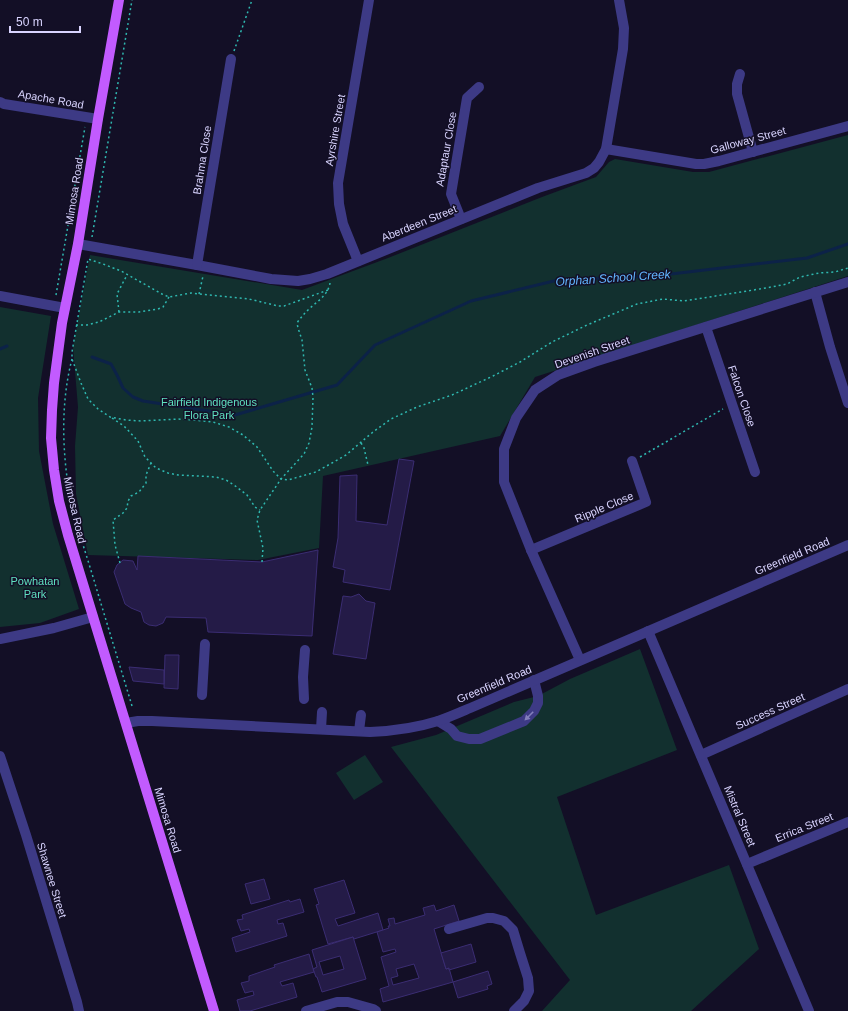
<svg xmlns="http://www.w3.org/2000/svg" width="848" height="1011" font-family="Helvetica,sans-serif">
<rect width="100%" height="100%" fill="#130f26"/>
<!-- green -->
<g fill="#12302f">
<path d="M848 135V276L535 377 500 436 323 476 319 548 258 560 88 555 76 494 75 446 78 407 73 347 90 255 302 290 388 258 542 197 596 177 609 162 615 159 693 172H709Z"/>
<path d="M0 307 51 316 38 398 39 451 53 524 79 609 40 623 0 627Z"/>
<path d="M640 649 677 750 557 797 596 915 729 865 759 949 691 1011H542L570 980 391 747 436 735 514 702 538 696 570 679Z"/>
<path d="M365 755 383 782 354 800 336 773Z"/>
</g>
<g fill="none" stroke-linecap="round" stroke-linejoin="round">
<!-- stream -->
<g stroke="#0c2248" stroke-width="3">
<path d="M0 349 7 346"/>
<path d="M92 357 111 364 117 375 123 388 133 397 143 401 235 415 337 385 375 345 471 301 558 280 654 276 807 258 848 244"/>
</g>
</g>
<!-- building -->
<g fill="#241b47" stroke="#3b2d73" fill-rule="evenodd">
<path d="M399 459 414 461 390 590 343 582 345 570 333 567 338 538 340 476 357 475 356 521 387 525Z"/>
<path d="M318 550 312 636 208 632 206 618 166 617 163 623 156 626 149 625 144 622 141 612 131 608 125 604 114 572 117 565 123 560 133 561 137 570 138 556 262 562Z"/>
<path d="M359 594 366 601 375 603 366 659 333 654 343 596 351 597Z"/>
<path d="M165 655H179L178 689 164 688Z"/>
<path d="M129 667 164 670V684L133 681Z"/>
<path d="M264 879 270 899 251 904 245 884Z"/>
<path d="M344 880 355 913 335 919 338 926 378 913 383 930 354 939 353 937 328 944 316 905 319 904 314 889Z"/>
<path d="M300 899 304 912 277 920 278 924 283 923 287 936 236 952 232 938 250 932 249 929 241 931 237 920 243 919 242 915 289 900 290 902Z"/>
<path d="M434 905 436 911 454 905 459 921 434 929 446 969 449 968 453 982 383 1002 380 989 389 986 381 957 396 952 395 949 383 952 377 932 389 928 388 926H390L388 919 394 918 395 924 425 915 423 908ZM414 964 419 978 393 985 391 978 398 976 396 969Z"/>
<path d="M353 937 366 979 322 992 317 977H316L313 969 317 967 312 950ZM340 956 344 969 323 975 319 962Z"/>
<path d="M471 944 476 962 449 970V968L446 969 441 953Z"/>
<path d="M309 954 314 972 280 982 282 986 293 983 297 997 250 1011H240L237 1000 254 995 253 991 245 993 241 983 249 981V976L275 967 274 965Z"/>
<path d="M488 971 492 984 487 986 488 989 458 998 453 982Z"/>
</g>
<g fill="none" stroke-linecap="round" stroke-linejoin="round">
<!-- path -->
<g stroke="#2fb8b0" stroke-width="1.5" stroke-dasharray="2 3" stroke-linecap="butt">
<path d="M234 51 252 0"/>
<path d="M92 237 132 0"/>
<path d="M328 290 284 306H278L249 299 199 294 191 293 169 297 162 294 121 271 103 264 88 259 72 352V359L81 383 88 399 98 409 110 417 126 420 141 421 178 419 194 420 213 422 229 427 243 435 257 447 273 471 281 479 288 480 316 472 346 455 373 432 391 419 417 407 452 395 493 376 520 362 552 342 587 325 637 304 663 299 684 301 766 288 787 284 800 277 819 273 835 272 848 268"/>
<path d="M199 294 203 276"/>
<path d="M56 295 85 127"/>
<path d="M119 312 117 294 127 275"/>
<path d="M76 325H87L99 322 119 312H139L158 309 163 307 169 297"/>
<path d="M72 359C61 401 62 448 69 491 75 523 87 556 96 587 108 627 120 666 132 706"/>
<path d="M112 418 124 426 138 441 145 457 156 468 168 473 178 475 216 477 226 480 234 485 247 495 255 507 260 510"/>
<path d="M361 443 364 448 368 465"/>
<path d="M640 457 723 409"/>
<path d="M262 562 263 548 257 520 260 510 281 479 304 454 309 443 312 427 313 397 312 388 305 370 302 340 298 328 297 323C301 317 305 313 310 308 318 301 328 295 330 283"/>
<path d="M120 563 115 545 113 520 123 513 127 508 128 501 131 496 139 492 146 483V475L151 463"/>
</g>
<!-- minor -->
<g stroke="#3d3a85" stroke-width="10">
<path d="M740 74 737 84V94L753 152"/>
<path d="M0 102 4 104 98 119"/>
<path d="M606 149 696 164H704L719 161 848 126"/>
<path d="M461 219 451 194 467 98 479 87"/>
<path d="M78 244 197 265 271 279 298 281 310 279 327 274 538 188 586 173 594 168 599 162 606 149 623 49 624 28 619 0"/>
<path d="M358 261 343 224 339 204 338 183 369 0"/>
<path d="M197 265 231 59"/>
<path d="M815 292 830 347 848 403"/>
<path d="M0 296 65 308"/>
<path d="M706 327 755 472"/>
<path d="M531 550 646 502 632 461"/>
<path d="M648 631 809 1011"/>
<path d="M0 639 54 628 93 617"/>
<path d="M580 660 531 550 504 482V449L516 418 535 390 558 375 594 362 848 282"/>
<path d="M202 695 205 644"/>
<path d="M304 699 303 677 305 650"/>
<path d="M438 721 451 729 457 736 469 739H480L524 721 534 711 538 703V696L534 680"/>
<path d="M126 723 138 721H152L370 732C393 731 416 728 438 721 450 717 463 711 475 706L848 545"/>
<path d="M321 729 322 712"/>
<path d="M359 731 361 715"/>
<path d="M701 755 848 689"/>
<path d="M0 756 26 835 77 1002 79 1011"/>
<path d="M747 864 848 822"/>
<path d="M449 929 487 918H493L504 921 513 930 520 953 528 978 529 991 524 1001 514 1011"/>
<path d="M306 1011 337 1002H348L373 1009 376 1011"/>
</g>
<!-- major -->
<path stroke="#c25bff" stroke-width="10" d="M119 0 98 119 78 244 62 323 54 383 52 410 51 438 54 470 59 501 68 535 214 1011"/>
</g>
<!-- one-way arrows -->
<defs><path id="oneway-solid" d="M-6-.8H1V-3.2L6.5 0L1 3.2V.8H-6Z"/></defs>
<use fill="#837fbc" href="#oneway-solid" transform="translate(529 716) rotate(135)"/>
<g text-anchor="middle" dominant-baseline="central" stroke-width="3" stroke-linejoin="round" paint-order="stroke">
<!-- street labels -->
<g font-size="11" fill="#d9d4ff" stroke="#130f26">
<text transform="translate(51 99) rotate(10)">Apache Road</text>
<text transform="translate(335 130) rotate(-80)">Ayrshire Street</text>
<text transform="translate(748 140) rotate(-15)">Galloway Street</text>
<text transform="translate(446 149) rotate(-80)">Adaptaur Close</text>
<text transform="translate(202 160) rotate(-81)">Brahma Close</text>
<text transform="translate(74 191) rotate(-81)">Mimosa Road</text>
<text transform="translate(419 223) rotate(-22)">Aberdeen Street</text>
<text transform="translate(592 352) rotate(-19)">Devenish Street</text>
<text transform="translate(742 396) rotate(71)">Falcon Close</text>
<text transform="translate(604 507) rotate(-23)">Ripple Close</text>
<text transform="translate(75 510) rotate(77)">Mimosa Road</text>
<text transform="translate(792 556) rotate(-23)">Greenfield Road</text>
<text transform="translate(494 684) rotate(-23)">Greenfield Road</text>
<text transform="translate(770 711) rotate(-24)">Success Street</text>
<text transform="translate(740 816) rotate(67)">Mistral Street</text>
<text transform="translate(168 820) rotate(73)">Mimosa Road</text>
<text transform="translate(804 827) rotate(-22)">Errica Street</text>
<text transform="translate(52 880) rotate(73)">Shawnee Street</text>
</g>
<!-- park labels -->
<g font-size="11" fill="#5fe0c0" stroke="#130f26">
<text x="209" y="402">Fairfield Indigenous<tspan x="209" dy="13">Flora Park</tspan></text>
<text x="35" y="581">Powhatan<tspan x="35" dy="13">Park</tspan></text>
</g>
<!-- water labels -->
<g font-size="12" font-style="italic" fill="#62b6ff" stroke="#130f26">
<text transform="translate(613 278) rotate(-4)">Orphan School Creek</text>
</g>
</g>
<!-- scale -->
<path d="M10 26v6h70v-6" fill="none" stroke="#d9d4ff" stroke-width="2"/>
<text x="16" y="26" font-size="12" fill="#d9d4ff" stroke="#130f26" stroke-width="3" paint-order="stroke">50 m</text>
</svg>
